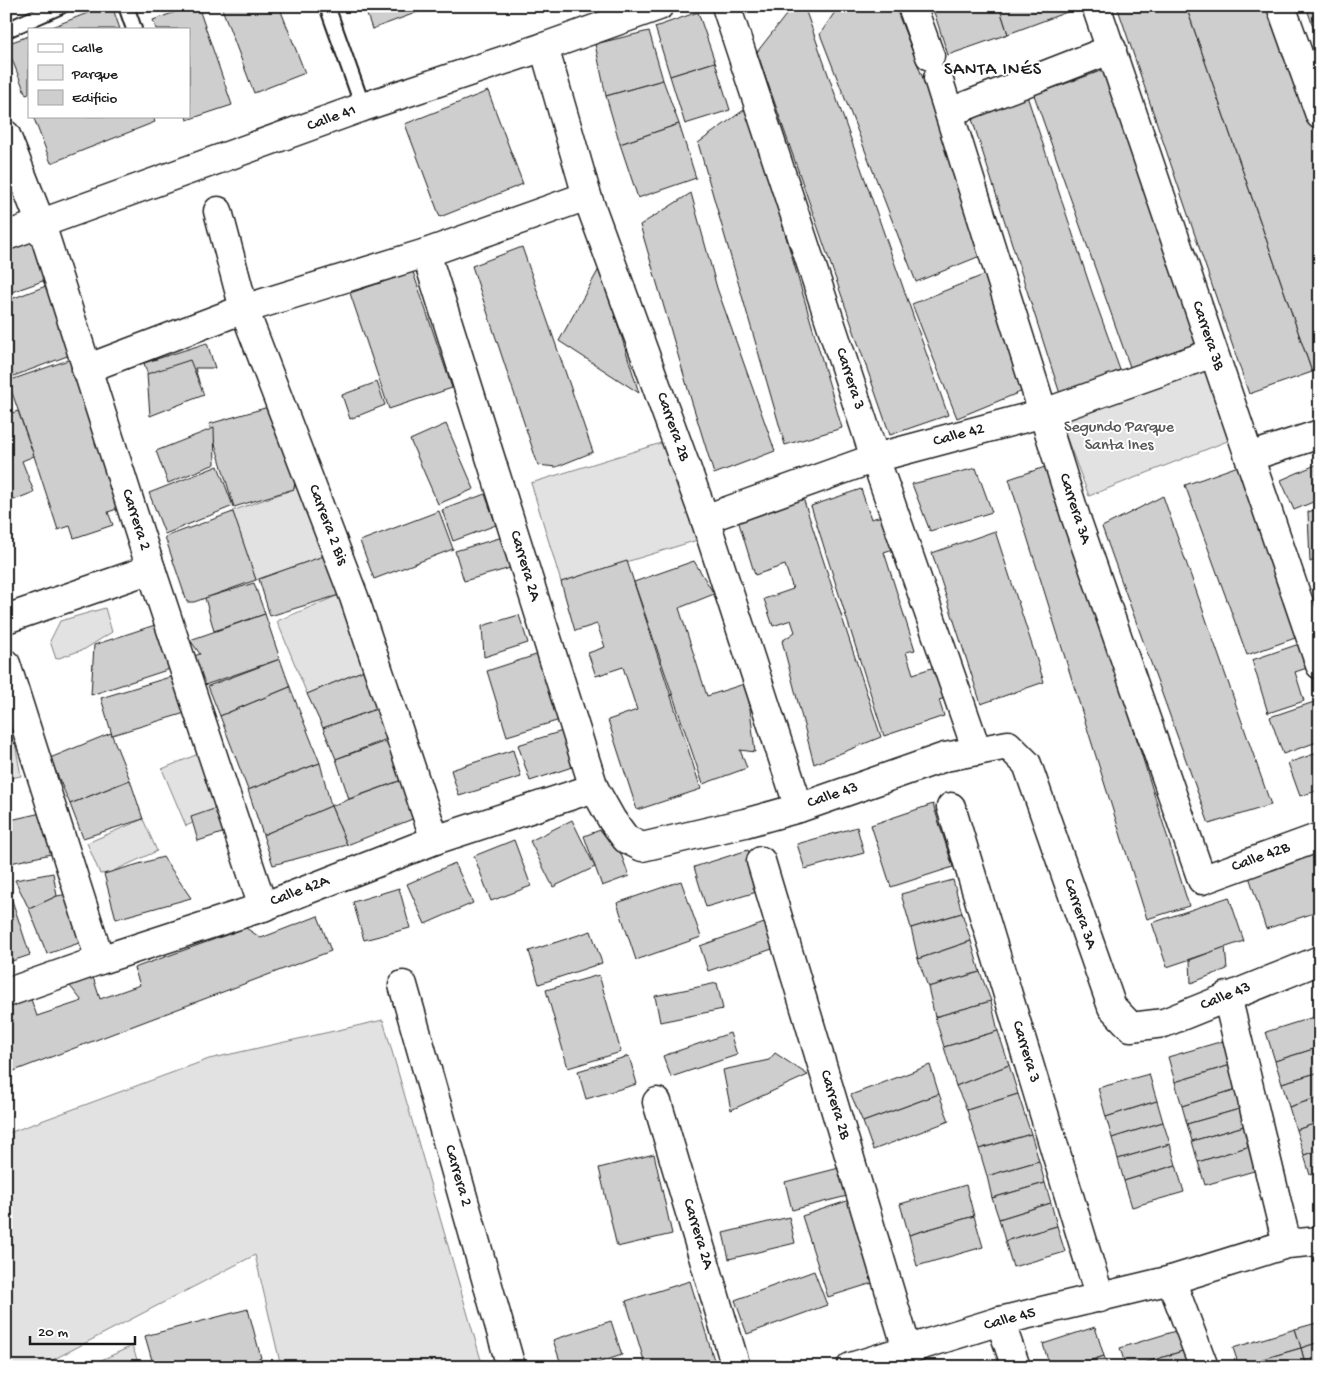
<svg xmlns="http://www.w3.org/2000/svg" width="1326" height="1373" font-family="'Gochi Hand',sans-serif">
<rect width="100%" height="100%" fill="#fff"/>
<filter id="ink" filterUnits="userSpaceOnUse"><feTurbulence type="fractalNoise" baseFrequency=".02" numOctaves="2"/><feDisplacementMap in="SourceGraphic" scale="10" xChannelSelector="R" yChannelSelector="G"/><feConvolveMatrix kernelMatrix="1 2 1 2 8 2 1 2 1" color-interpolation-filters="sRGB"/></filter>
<g filter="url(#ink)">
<!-- green -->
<g fill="#e2e2e2" stroke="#7f7f7f">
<path d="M1211 359 1240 436 1089 496 1057 413Z"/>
<path d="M674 439 704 538 561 582 531 483Z"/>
<path d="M296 473 329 554 256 580 232 511 294 489Z"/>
<path d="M339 595 369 668 307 694 277 621Z"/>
<path d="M105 608 112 632 85 649 56 659 50 641 60 621Z"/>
<path d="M15 743 21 776 6 779V747Z"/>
<path d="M203 752 227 808 186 826 162 769Z"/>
<path d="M143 819 157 851 109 873 100 874 87 843Z"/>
<path d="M383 1020 483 1367H281L255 1255 39 1367H6V1134L209 1059Z"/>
<path d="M132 1346 140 1367H86Z"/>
</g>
<!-- building -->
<g fill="#cecece" stroke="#1c1c1c">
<path d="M105 6H112L120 29H47Z"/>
<path d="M192 6H198L232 105 187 120 186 116H189V29H156L153 20Z"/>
<path d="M221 6H279L305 73 254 93Z"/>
<path d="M364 6H416L418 12 372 29Z"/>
<path d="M793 6H804L948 415 890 435 757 52Z"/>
<path d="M839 6H895L990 252 916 282 820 34Z"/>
<path d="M932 6H999L1008 34 948 55Z"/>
<path d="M999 6H1074L1075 9 1008 34Z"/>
<path d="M1117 6H1186L1312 372 1249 394Z"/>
<path d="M1186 6H1274L1320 142V370L1312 372Z"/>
<path d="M1306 6H1320V47Z"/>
<path d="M698 12 715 62 670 76 655 27Z"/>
<path d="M649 31 663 80 606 96 595 44Z"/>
<path d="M29 36V94L26 95 6 44Z"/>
<path d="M715 62 730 110 685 124 670 76Z"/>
<path d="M1106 69 1202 341 1130 367 1034 95Z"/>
<path d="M663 80 679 124 620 144 606 96Z"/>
<path d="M488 91 523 184 440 217 405 124Z"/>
<path d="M1027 96 1092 292 1120 370 1061 397 972 119Z"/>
<path d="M748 107 842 428 785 445 698 143Z"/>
<path d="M33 116H153L155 122 51 163Z"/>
<path d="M679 124 696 178 638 198 620 144Z"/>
<path d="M691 193 717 288 775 451 714 474 690 396 640 225Z"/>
<path d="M44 237 57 276 6 294V251Z"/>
<path d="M522 247 593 452 556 467 538 465 472 266Z"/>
<path d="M599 269 616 319 639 393 559 341Z"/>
<path d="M413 272 452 388 389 409 350 293Z"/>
<path d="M986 274 1030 388 957 418 912 304Z"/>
<path d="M46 286 70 355 11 377 6 365V301Z"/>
<path d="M207 343 215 368H195L199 382 155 397 144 363Z"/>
<path d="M74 358 123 507 108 512 113 525 74 538 70 526 58 530 34 456 8 381Z"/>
<path d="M190 360 204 395 150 416 147 374Z"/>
<path d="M377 382 385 405 350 419 342 395Z"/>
<path d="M272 406 296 473 294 489 234 507 209 424Z"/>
<path d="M18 411 34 456 22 461 34 492 6 503V415Z"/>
<path d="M446 424 474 489 438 504 410 440Z"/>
<path d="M214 428 215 464 168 483 156 451Z"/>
<path d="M1320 463V499L1294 510 1281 480Z"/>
<path d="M1051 465 1189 906 1147 919 1009 479Z"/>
<path d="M1241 465 1301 636 1247 655 1185 485Z"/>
<path d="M218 466 233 506 165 534 149 493Z"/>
<path d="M976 468 992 512 930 531 912 484Z"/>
<path d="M861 489 871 519 882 516 893 549 884 552 915 650 906 652 913 674 944 664 955 695 939 700 944 716 884 736 811 506Z"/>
<path d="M485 494 496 525 453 541 442 510Z"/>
<path d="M1163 496 1271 805 1209 824 1102 527Z"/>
<path d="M803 498 881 737 814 764 782 641 795 632 791 620 773 626 764 599 793 589 785 565 755 575 738 520Z"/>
<path d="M1320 508V558L1310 562 1308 512Z"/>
<path d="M439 511 453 549 374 579 360 541Z"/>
<path d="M233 512 256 580 194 602H187L165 537Z"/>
<path d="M995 531 1044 682 981 704 932 553Z"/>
<path d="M506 536 514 567 464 581 455 551Z"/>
<path d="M329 554 339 595 270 616 259 579Z"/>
<path d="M627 561 701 789 637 810 608 720 637 710 623 667 596 676 588 653 605 647 597 624 575 631 561 582Z"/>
<path d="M694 561 714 594 679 608 707 696 747 683 755 752 740 750 747 768 703 784 634 582Z"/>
<path d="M1320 567V584L1315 569Z"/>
<path d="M254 583 265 614 214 631 205 598Z"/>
<path d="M265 614 280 659 202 686 187 658 200 654 190 640Z"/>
<path d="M519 615 528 643 484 657 482 626Z"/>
<path d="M155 625 173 668 91 695 94 645Z"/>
<path d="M1308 641 1316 665 1295 672 1304 701 1268 713 1252 660Z"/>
<path d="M539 654 560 720 507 736 487 671Z"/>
<path d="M280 659 290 687 220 716 208 686Z"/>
<path d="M369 668 382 707 323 728 307 694Z"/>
<path d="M183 673 195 710 112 735 101 698Z"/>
<path d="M290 687 320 763 248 790 220 716Z"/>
<path d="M6 689 12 693 15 743 6 746Z"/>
<path d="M1320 700V741L1283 754 1270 717Z"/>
<path d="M382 707 392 737 336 759 323 728Z"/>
<path d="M572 728 584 763 530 781 518 745Z"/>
<path d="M111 733 130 780 70 804 50 758Z"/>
<path d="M389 740 402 780 349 799 336 759Z"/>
<path d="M513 750 521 777 459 796 451 770Z"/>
<path d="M1320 752V790L1300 796 1288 763Z"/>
<path d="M320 763 331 806 263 835 248 790Z"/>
<path d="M130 780 143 819 83 838 70 804Z"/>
<path d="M402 780 415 818 347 845 331 806Z"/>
<path d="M933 804 953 867 891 887 871 825Z"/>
<path d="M331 806 347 845 273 865 263 835Z"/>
<path d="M217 808 225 832 198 841 191 817Z"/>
<path d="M41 813 51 854 6 864V821Z"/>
<path d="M572 820 595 867 553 887 530 841Z"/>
<path d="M611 826 629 876 602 886 584 836Z"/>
<path d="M857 827 864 853 805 869 797 844Z"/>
<path d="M514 840 531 886 491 901 474 856Z"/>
<path d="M748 850 760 891 706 907 694 867Z"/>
<path d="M1320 850V911L1266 929 1248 873Z"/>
<path d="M163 857 191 898 116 919 104 874Z"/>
<path d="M455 863 473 903 425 924 407 884Z"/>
<path d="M53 873 57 896 29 909 15 880Z"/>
<path d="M953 880 962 913 911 928 901 894Z"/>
<path d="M681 881 701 937 636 960 617 903Z"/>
<path d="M6 882 30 955 6 963Z"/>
<path d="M399 888 410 928 364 940 353 902Z"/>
<path d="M68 894 88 940 47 954 29 909 57 896Z"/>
<path d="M1229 897 1244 941 1167 967 1152 923Z"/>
<path d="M962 913 971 941 918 959 911 928Z"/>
<path d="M318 916 331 951 6 1074V1002L29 994 37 1016 82 1001 70 986 93 977 100 999 140 985 134 968 246 928 261 938Z"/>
<path d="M767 922 775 948 708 971 700 946Z"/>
<path d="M591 931 602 963 539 984 529 951Z"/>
<path d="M971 941 980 972 928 987 918 959Z"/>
<path d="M1225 947 1227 969 1191 983 1190 960Z"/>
<path d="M980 972 991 1001 935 1017 928 987Z"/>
<path d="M599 975 621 1052 568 1068 546 990Z"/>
<path d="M717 983 723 1009 660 1022 655 996Z"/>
<path d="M991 1001 998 1031 944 1047 935 1017Z"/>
<path d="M1320 1015V1047L1275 1061 1266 1032Z"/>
<path d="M998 1031 1009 1065 956 1086 944 1047Z"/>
<path d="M730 1033 737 1055 671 1077 663 1056Z"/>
<path d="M1223 1041 1231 1065 1175 1082 1168 1057Z"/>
<path d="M1320 1047V1072L1282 1083 1275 1061Z"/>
<path d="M775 1053 808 1075 731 1110 723 1070 769 1060Z"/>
<path d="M629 1056 637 1084 586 1099 578 1071Z"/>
<path d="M930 1065 939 1094 863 1122 851 1095Z"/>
<path d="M1009 1065 1018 1094 967 1110 956 1086Z"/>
<path d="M1231 1065 1237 1089 1182 1106 1175 1082Z"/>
<path d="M1320 1072V1097L1289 1107 1282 1083Z"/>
<path d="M1149 1074 1157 1101 1106 1117 1098 1088Z"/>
<path d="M1237 1089 1243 1108 1187 1124 1182 1106Z"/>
<path d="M939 1094 949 1121 873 1150 863 1122Z"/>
<path d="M1018 1094 1031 1134 979 1149 967 1110Z"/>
<path d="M1320 1097V1122L1296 1130 1289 1107Z"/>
<path d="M1157 1101 1163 1122 1112 1138 1106 1117Z"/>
<path d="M1243 1108 1248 1125 1192 1141 1187 1124Z"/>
<path d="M1163 1122 1170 1144 1118 1159 1112 1138Z"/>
<path d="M1320 1122V1150L1304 1155 1296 1130Z"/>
<path d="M1248 1125 1254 1145 1198 1162 1192 1141Z"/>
<path d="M1031 1134 1039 1161 987 1176 979 1149Z"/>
<path d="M1170 1144 1176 1165 1124 1181 1118 1159Z"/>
<path d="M1254 1145 1261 1169 1205 1185 1198 1162Z"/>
<path d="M1320 1150V1172L1310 1175 1304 1155Z"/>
<path d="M654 1154 672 1234 617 1247 599 1168Z"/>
<path d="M1039 1161 1045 1183 992 1198 987 1176Z"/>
<path d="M1176 1165 1184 1192 1132 1207 1124 1181Z"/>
<path d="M843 1167 859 1193 792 1210 785 1182Z"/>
<path d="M1045 1183 1051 1203 999 1219 992 1198Z"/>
<path d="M966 1185 974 1216 909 1235 900 1204Z"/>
<path d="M853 1199 879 1281 828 1297 802 1216Z"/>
<path d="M1051 1203 1057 1226 1005 1241 999 1219Z"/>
<path d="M974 1216 983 1247 917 1266 909 1235Z"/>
<path d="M789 1217 795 1243 729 1259 723 1233Z"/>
<path d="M1057 1226 1065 1252 1013 1267 1005 1241Z"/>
<path d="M814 1271 827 1305 747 1334 735 1300Z"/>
<path d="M690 1281 714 1360 691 1367H646L626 1301Z"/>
<path d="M248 1309 261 1358 230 1367H154L145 1336Z"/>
<path d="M611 1321 622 1355 585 1367H562L553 1340Z"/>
<path d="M1320 1322V1342L1301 1348 1295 1329Z"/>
<path d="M1095 1327 1104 1356 1072 1367H1050L1043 1344Z"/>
<path d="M1182 1329 1189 1349 1132 1367H1126L1120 1348Z"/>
<path d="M1295 1329 1301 1348 1239 1366 1233 1348Z"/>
<path d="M1320 1342V1364L1306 1367 1301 1348Z"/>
<path d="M1301 1348 1306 1367H1240L1239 1366Z"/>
<path d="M1189 1349 1194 1367H1132Z"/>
<path d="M1104 1356 1108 1367H1072Z"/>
</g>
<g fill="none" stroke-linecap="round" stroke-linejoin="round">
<!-- service casing -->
<g stroke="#1c1c1c" stroke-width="18">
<g id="service">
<path d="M126 6 134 29"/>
<path d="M327 6 363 107"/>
<path d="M9 29 61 6"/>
</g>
</g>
<!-- minor casing -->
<g stroke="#1c1c1c" stroke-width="31">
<g id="minor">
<path d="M726 6 875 458 977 751"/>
<path d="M912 6 930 56"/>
<path d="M1096 6 1320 665"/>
<path d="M1281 6 1320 115"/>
<path d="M544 47 587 196 705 519 799 808"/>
<path d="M938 78 1076 518 1202 880 1320 837"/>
<path d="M950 112 1112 49"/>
<path d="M6 135 41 224 151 569 263 907"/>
<path d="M218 211 244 309 354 597 435 840"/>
<path d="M426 253 594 788 612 820 626 839 642 847 745 823 799 808 945 757 1008 745 1027 764 1112 1007 1131 1027 1164 1023 1320 960"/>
<path d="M86 369 244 309 426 253 587 196"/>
<path d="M1249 457 1320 434"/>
<path d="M705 519 875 458 1044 413 1213 353"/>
<path d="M6 619 151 569"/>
<path d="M6 664 100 960"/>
<path d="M951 807 1100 1298"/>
<path d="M761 861 907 1349"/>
<path d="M403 985 511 1367"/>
<path d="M6 993 100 960 263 907 435 840 594 788"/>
<path d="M1227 996 1287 1244"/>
<path d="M657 1102 736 1367"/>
<path d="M1171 1280 1204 1367"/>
<path d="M1000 1321 1016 1367"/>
<path d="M851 1367 1000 1321 1171 1280 1287 1244 1320 1241"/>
</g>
</g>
<!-- tertiary casing -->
<g stroke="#1c1c1c" stroke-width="31">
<path id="tertiary" d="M6 236 363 107 544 47 659 6"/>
</g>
<!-- service -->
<use href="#service" stroke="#fff" stroke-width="14"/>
<!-- minor -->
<use href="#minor" stroke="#fff" stroke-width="28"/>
<!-- tertiary -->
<use href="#tertiary" stroke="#fff" stroke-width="28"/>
</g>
</g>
<g text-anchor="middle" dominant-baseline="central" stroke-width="4" stroke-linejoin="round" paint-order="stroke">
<!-- street labels -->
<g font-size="16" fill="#1c1c1c" stroke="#fff">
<text transform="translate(332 119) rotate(-20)">Calle 41</text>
<text transform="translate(1207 336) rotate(71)">Carrera 3B</text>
<text transform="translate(849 379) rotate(72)">Carrera 3</text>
<text transform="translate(672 427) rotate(70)">Carrera 2B</text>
<text transform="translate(959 436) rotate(-15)">Calle 42</text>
<text transform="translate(1074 509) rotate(72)">Carrera 3A</text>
<text transform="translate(135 520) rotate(72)">Carrera 2</text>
<text transform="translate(327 525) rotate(69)">Carrera 2 Bis</text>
<text transform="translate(524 566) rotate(73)">Carrera 2A</text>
<text transform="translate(833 796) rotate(-19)">Calle 43</text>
<text transform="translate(1261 858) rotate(-20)">Calle 42B</text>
<text transform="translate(300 892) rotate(-21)">Calle 42A</text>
<text transform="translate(1079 914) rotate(71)">Carrera 3A</text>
<text transform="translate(1226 997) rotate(-22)">Calle 43</text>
<text transform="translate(1025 1052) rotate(73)">Carrera 3</text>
<text transform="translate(834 1105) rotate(73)">Carrera 2B</text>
<text transform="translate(457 1176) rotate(74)">Carrera 2</text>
<text transform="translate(697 1234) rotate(73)">Carrera 2A</text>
<text transform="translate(1010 1320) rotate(-15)">Calle 45</text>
</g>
<!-- park labels -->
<g font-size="16" fill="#575757" stroke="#fff">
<text x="1119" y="428">Segundo Parque<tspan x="1119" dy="18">Santa Ines</tspan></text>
</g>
<!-- neighbourhood labels -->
<g font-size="18" letter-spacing="1" fill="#1c1c1c" stroke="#fff">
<text x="993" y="70">SANTA INÉS</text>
</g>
</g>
<!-- margin -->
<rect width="1326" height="1373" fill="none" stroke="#fff" stroke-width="25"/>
<rect x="12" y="12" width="1301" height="1348" fill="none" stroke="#1c1c1c" stroke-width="2" filter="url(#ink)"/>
<!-- legend -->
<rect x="28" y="28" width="162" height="90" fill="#ffffff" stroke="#a4a4a4"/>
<rect x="38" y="44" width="25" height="8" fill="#ffffff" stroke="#a4a4a4"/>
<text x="72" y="52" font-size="15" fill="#1c1c1c">Calle</text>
<rect x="38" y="65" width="25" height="15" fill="#e2e2e2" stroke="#a4a4a4"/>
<text x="72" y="78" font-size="15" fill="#1c1c1c">Parque</text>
<rect x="38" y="90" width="25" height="15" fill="#cecece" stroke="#a4a4a4"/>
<text x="72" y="102" font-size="15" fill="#1c1c1c">Edificio</text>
<!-- scale -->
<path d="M30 1336v8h105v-8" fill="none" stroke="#1c1c1c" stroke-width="2.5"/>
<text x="38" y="1336" font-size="15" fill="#1c1c1c" stroke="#ffffff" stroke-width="4" paint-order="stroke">20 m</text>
</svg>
